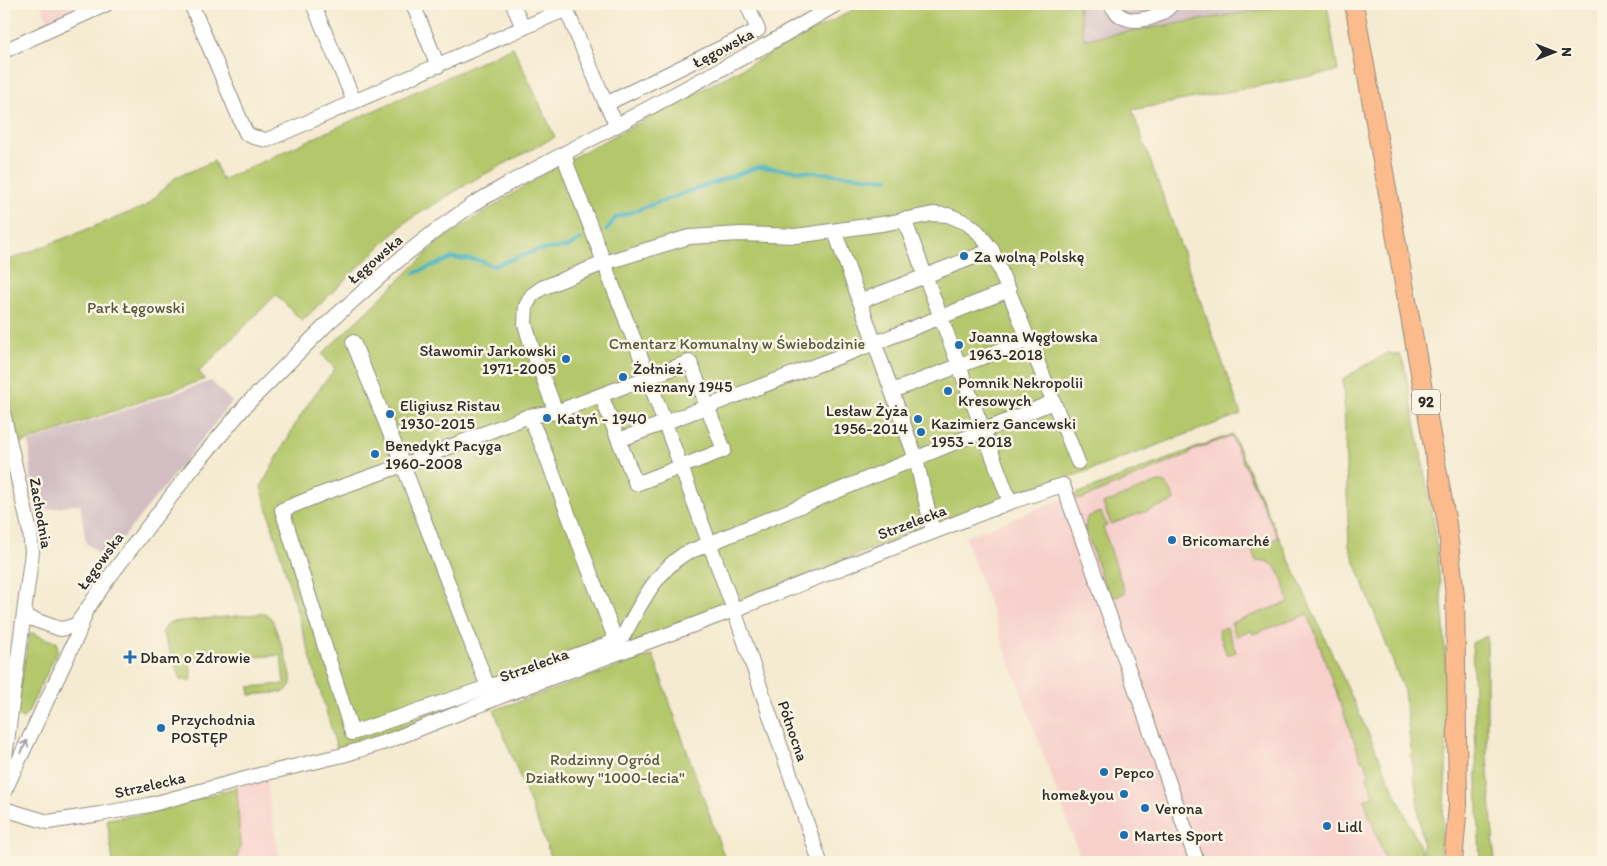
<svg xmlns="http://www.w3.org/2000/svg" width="1607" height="866" font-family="Itim,sans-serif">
<rect width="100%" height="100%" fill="#fcf5e5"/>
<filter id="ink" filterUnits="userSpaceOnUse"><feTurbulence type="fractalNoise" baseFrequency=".02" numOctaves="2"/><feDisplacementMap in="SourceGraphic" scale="10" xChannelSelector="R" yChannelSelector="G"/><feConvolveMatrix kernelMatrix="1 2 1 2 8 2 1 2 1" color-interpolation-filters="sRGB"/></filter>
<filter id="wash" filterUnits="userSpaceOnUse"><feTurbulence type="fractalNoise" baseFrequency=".0096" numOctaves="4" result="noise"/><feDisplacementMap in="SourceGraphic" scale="20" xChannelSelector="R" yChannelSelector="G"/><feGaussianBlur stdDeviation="1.12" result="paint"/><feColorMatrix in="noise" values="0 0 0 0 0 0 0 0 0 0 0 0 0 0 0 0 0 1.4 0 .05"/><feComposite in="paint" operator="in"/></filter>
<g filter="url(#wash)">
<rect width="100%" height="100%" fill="#f5ebd2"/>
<!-- built -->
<g fill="#f7d0cc">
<path d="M41 4H88L48 21Z"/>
<path d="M1232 434 1425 858 1413 862H1082L965 537Z"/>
<path d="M266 779 280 862H236L240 846 237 787Z"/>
</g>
<!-- industrial -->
<g fill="#d2bec3">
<path d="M1078 4H1296L1083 39Z"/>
<path d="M211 381 232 402 106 559 86 543 80 504 38 511 32 483 29 442Z"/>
</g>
<!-- green -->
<g fill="#b4c76b" stroke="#70794b">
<path d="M862 4H1078L1084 39 1296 4H1327L1338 71 1132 110 1241 414 1096 468 946 520 643 639 338 752 261 487 296 423 312 398 335 369 322 354 441 240 553 168 857 8Z"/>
<path d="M513 47 555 137 474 180 407 221 302 321 276 295 199 372 205 379 19 444 4 381V262L146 206 175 178 214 161 222 180Z"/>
<path d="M1387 353 1400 355 1404 364 1434 522 1444 624 1447 706 1446 772 1440 862H1386L1364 800 1374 796 1367 777 1369 773 1365 762 1361 760 1308 614 1253 634 1251 630 1236 636 1231 623 1289 602C1283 584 1281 557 1256 561L1251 548 1278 538 1231 436 1189 452V454L1082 499H1077L1074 495 1232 434 1424 856 1404 691 1349 546 1343 379Z"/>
<path d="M1158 482C1169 481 1171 492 1175 501L1111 524 1103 504Z"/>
<path d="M1101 512 1107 526 1103 527 1125 593 1109 599 1085 528 1087 517Z"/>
<path d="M259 612 267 615 272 619C276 632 294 672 291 683 290 687 287 690 284 692L250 695 249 687 284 684 281 655 190 662 192 680H181L162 632 170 622 259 614Z"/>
<path d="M1227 627 1236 652 1227 655 1218 630Z"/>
<path d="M33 633 46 639 56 641 58 650 27 714 23 718 17 716 16 712 29 634Z"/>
<path d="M1487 636V757L1495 862H1480L1472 643Z"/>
<path d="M653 655 726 862H553L494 710Z"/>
<path d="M237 787 240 846 236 862H113L107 819 152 813Z"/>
</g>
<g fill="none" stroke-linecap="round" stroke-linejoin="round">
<!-- stream -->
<g stroke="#45b3c0" stroke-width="4">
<path d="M606 231 615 218 758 167 888 179"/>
<path d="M415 273 452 258 478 260 493 266 538 250 568 247 581 239"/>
</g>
</g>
</g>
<g filter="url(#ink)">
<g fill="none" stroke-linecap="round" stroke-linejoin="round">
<!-- minor casing -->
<g stroke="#908b7e" stroke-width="16">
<g id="minor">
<path d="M191 4 246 133 253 137 267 140 566 9"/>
<path d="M313 4 354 101"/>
<path d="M413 4 438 66"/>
<path d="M513 4 523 28"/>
<path d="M564 4 606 104 617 125"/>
<path d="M1111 4C1121 29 1158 21 1172 4"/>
<path d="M4 51 107 4"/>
<path d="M606 104 758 30 747 4"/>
<path d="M565 153 567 165 607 270"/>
<path d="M904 219 1010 502"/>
<path d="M835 232 916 459 933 532"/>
<path d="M608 274 625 317"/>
<path d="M861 301 992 250"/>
<path d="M626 320 637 347"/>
<path d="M353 342 403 465 488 687 616 641 623 636C640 606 654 574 684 554L1053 402"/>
<path d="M638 350 646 371"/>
<path d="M646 372 734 610 820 862"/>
<path d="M892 391 1028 340"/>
<path d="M556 412 689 362 691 364 724 450 636 484 601 395"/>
<path d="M529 416 542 445 616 641"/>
<path d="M4 417 30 532 32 552 4 764"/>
<path d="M619 440 875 343 1009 290"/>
<path d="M24 616 60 629 66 628 76 625 107 580 192 469 247 404 329 322 401 258 439 228 475 203 513 181 768 44 837 4"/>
<path d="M492 700 488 687 352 733 282 510 324 493 403 465 529 416 556 412 533 351 525 324 526 306 532 295 542 288 604 263 689 237 741 234 796 236 888 223 933 214 948 215 967 223 978 232 992 250 1078 462"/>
<path d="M4 792 77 636 84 617"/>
<path d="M4 809 48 822 100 814 149 805 263 774 343 755 391 740 499 697 734 610 1010 502 1063 485 1197 862"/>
</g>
</g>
<!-- major casing -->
<g stroke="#908b7e" stroke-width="20">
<path id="major" d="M1354 4 1447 524 1455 596 1458 804 1453 862"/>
</g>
<!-- minor -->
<use href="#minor" stroke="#fff" stroke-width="14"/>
<!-- major -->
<use href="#major" stroke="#fbbb8c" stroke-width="18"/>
</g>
<!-- one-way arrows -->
<defs><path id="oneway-shaft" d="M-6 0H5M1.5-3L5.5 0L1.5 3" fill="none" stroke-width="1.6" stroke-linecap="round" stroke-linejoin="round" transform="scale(1.25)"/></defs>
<use stroke="#a0a0a0" href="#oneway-shaft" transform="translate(24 747) rotate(-65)"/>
</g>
<!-- markers -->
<g fill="#1f6fb2" stroke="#fcf5e5" stroke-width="2">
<circle cx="964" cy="256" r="5"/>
<circle cx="959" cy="345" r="5"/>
<circle cx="566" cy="359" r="5"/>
<circle cx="623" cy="377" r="5"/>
<circle cx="948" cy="391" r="5"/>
<circle cx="390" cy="414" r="5"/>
<circle cx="547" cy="418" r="5"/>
<circle cx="918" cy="419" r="5"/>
<circle cx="921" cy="432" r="5"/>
<circle cx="375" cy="454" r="5"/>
<circle cx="1172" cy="540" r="5"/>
<path d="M127.5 649.5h5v5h5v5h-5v5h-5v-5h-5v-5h5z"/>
<circle cx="161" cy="728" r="5"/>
<circle cx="1104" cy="772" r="5"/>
<circle cx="1124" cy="794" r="5"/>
<circle cx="1145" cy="808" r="5"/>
<circle cx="1327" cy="826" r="5"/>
<circle cx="1124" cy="835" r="5"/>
</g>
<g text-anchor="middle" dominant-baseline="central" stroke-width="5" stroke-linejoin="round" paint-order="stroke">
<!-- shield labels -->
<rect fill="#fcf5e5" stroke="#6a6863" stroke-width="1" x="1412" y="389.5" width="28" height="25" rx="4"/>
<g font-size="15" font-weight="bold" fill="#2b2b2b">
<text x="1426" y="402">92</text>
</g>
<!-- street labels -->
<g font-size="16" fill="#2b2b2b" stroke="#fcf5e5">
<text transform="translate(723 48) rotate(-28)">Łęgowska</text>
<text transform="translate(375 259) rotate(-41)">Łęgowska</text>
<text transform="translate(41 513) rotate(80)">Zachodnia</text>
<text transform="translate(912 522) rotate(-21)">Strzelecka</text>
<text transform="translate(100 561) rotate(-54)">Łęgowska</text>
<text transform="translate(534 665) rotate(-20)">Strzelecka</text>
<text transform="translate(793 731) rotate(71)">Północna</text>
<text transform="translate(150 785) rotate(-13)">Strzelecka</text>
</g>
<!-- poi labels -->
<g font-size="16" fill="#2b2b2b" stroke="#fcf5e5" text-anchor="start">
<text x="974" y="256">Za wolną Polskę</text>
<text x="969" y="336">Joanna Węgłowska<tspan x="969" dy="18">1963-2018</tspan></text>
<text x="556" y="350" text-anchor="end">Sławomir Jarkowski<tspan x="556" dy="18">1971-2005</tspan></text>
<text x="633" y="368">Żołnież<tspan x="633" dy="18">nieznany 1945</tspan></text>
<text x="958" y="382">Pomnik Nekropolii<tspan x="958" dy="18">Kresowych</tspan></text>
<text x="400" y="405">Eligiusz Ristau<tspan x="400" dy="18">1930-2015</tspan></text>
<text x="908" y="410" text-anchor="end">Lesław Żyża<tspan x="908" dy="18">1956-2014</tspan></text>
<text x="557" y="418">Katyń - 1940</text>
<text x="931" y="423">Kazimierz Gancewski<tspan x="931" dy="18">1953 - 2018</tspan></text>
<text x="385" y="445">Benedykt Pacyga<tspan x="385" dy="18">1960-2008</tspan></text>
<text x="1182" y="540">Bricomarché</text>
<text x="140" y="657">Dbam o Zdrowie</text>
<text x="171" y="719">Przychodnia<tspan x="171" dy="18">POSTĘP</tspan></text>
<text x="1114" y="772">Pepco</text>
<text x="1114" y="794" text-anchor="end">home&amp;you</text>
<text x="1155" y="808">Verona</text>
<text x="1337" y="826">Lidl</text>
<text x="1134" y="835">Martes Sport</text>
</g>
<!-- park labels -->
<g font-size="16" fill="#545a3e" stroke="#fcf5e5">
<text x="136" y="307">Park Łęgowski</text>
<text x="737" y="343">Cmentarz Komunalny w Świebodzinie</text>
<text x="605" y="759">Rodzinny Ogród<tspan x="605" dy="18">Działkowy "1000-lecia"</tspan></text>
</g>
</g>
<!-- margin -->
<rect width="1607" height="866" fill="none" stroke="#fcf5e5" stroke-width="20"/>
<!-- north arrow -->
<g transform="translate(1554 52) rotate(90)" stroke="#fcf5e5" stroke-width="4" paint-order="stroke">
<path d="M0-4L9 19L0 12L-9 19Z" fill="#2b2b2b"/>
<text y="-8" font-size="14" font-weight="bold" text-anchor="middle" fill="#2b2b2b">N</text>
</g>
</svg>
